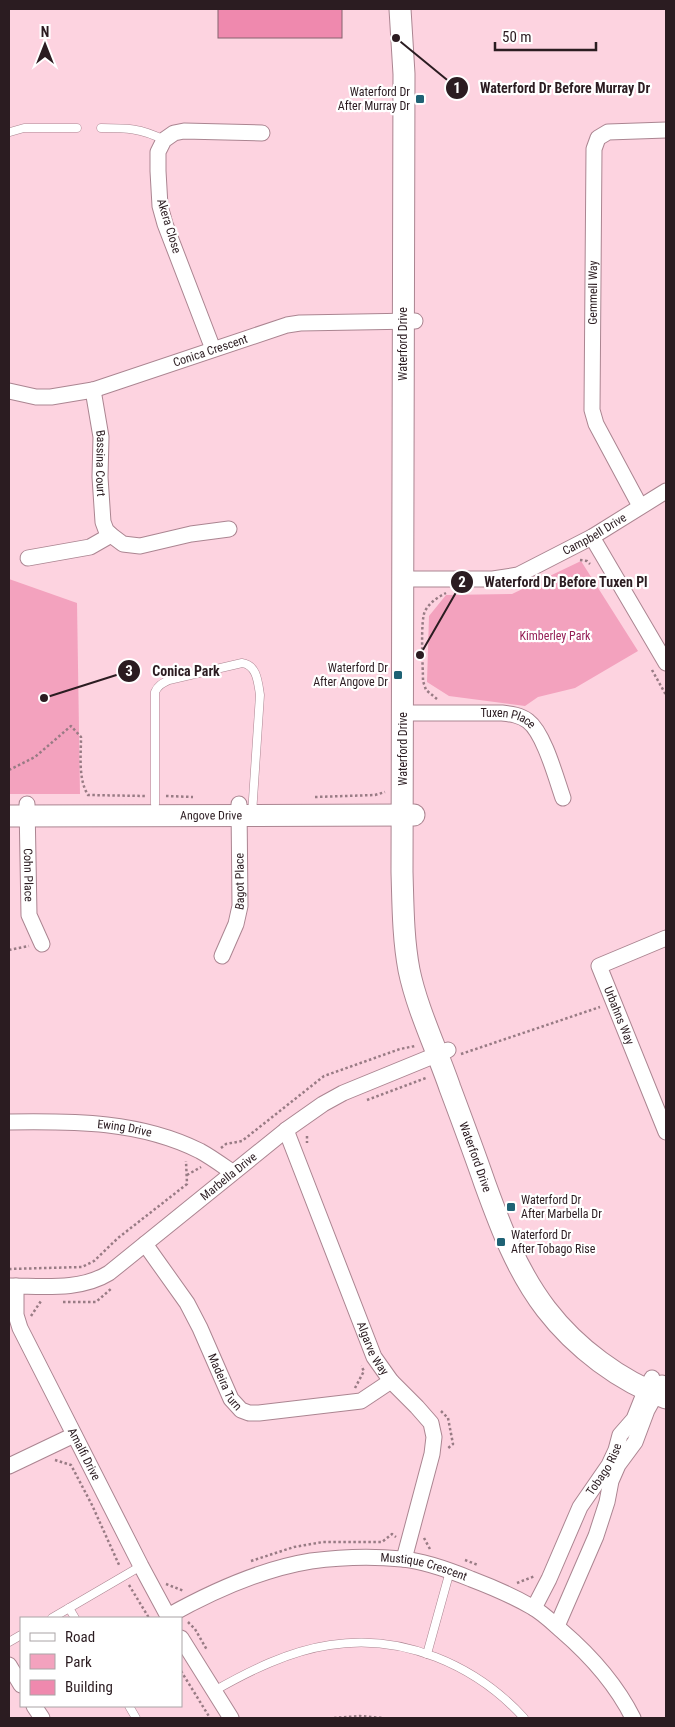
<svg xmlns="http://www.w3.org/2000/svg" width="675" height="1727" font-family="'Roboto Condensed',sans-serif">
<rect width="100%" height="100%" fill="#fdd3e0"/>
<!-- green -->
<g fill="#f3a2be">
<path d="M581 561 638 651 575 688 538 697 525 706 449 696 427 682 429 616 446 595 512 594Z"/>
<path d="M9 579 77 603 80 794H9Z"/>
</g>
<!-- building -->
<rect fill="#ef89ae" stroke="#86626e" x="218" y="9" width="124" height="29"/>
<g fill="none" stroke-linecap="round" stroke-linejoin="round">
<!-- lane casing -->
<g stroke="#ab8591" stroke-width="9">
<g id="lane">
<path d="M101 128C126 128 141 128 164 140"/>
<path d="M10 132 24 128H77"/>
<path d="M155 804V692C158 685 163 683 169 680L242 663C257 665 258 682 260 695L252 814"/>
<path d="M69 1608 75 1618"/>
<path d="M52 1618 141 1566"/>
<path d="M9 1642 21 1635"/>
<path d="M427 1654 450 1571"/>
<path d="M214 1691C249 1671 289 1651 330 1645 402 1633 476 1665 524 1718"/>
<path d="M129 1706 136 1718"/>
</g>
</g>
<!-- street casing -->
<g stroke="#ab8591" stroke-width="17">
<g id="street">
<path d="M213 349 165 224 160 206 158 171V152L164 140 174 133 184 131 262 133"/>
<path id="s1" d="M93 390 101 437 100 477 103 522 106 530 111 535 123 544 140 546 191 534 229 529"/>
<path id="s2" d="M9 391 36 397H51L93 390 287 325 300 323 415 321"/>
<path id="s3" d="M640 506 596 424 592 410 594 149 598 138 608 132 666 130"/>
<path d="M592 537 666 663"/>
<path d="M28 558 90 547 111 535"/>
<path id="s4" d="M403 579H493L518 575 592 537 666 491"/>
<path id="s5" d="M403 713H502C511 714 520 715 528 721 544 733 556 778 563 798"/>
<path id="s6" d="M27 804 29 915 42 944"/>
<path id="s7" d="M666 938 599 966 666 1132"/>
<path id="s8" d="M222 956 236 924 240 906 239 804"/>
<path id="s9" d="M9 1122C75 1121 140 1121 200 1151 211 1157 222 1165 232 1172"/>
<path id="s10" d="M286 1130 374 1357 391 1381 417 1407 431 1423 434 1437 432 1454 404 1559"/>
<path id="s11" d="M145 1244 187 1303 200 1328 231 1399 241 1410 249 1413H259L361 1401 391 1381"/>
<path id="s12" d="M9 1286C43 1286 80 1291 109 1273L286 1130 323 1104 343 1093 448 1050"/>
<path id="s13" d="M16 1286V1315L20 1328 141 1566 169 1618"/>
<path d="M9 1466 74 1435"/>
<path id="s14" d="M534 1608 549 1579 580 1507 609 1465 616 1450 620 1435 634 1419 646 1389 652 1378"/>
<path id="s15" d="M168 1616C211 1592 261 1569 311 1561 341 1557 372 1556 402 1559 425 1561 449 1570 471 1579 492 1587 513 1596 532 1607 543 1613 553 1623 562 1631 591 1656 616 1684 633 1718"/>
<path d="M557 1626 596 1536 607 1502 611 1481 618 1465 635 1442 647 1410 662 1383"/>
<path d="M181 1638 231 1718"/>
<path d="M9 1665 21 1685"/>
<path d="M34 1706 42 1718"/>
</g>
</g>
<!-- secondary casing -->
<g stroke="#ab8591" stroke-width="23">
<g id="secondary">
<path id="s16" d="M400 9 404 74 402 872C403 905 403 938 409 970 417 1009 437 1050 450 1088 462 1120 474 1152 485 1184 501 1228 517 1271 546 1309 576 1348 620 1381 666 1398"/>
<path id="s17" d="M9 816 414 815"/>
</g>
</g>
<!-- path -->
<g stroke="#987b84" stroke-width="2.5" stroke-dasharray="2.5 2.5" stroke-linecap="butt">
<path d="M580 560 587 561 590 564"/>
<path d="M652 670 666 695"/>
<path d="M437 699 426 690 423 681C423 667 420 621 425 611 430 602 438 597 446 593"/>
<path d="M9 770 35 757 71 726 81 737C81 755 78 779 88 795L145 796"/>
<path d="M166 796 193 797"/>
<path d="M315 797 375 795 385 792"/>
<path d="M9 950 29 946"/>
<path d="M461 1054 600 1007"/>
<path d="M367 1100 426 1078"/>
<path d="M307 1136V1143"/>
<path d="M221 1148 226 1144 242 1141 324 1076 400 1049 415 1046"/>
<path d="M187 1175 201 1167"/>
<path d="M9 1269 82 1267 94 1261 118 1238 187 1184 186 1161"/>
<path d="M63 1302H96L112 1288"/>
<path d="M31 1316 41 1301H42"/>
<path d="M355 1388 364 1371 361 1366"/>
<path d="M441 1411 448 1418 453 1444 447 1449"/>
<path d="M55 1460 71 1465 92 1505 120 1567"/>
<path d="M424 1538 431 1551"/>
<path d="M465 1560 478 1565"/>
<path d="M251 1561 294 1547 323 1542H382L392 1534 396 1537"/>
<path d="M517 1583 535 1576"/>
<path d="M166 1584 184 1591"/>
<path d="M129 1585 149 1618"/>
<path d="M188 1622 195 1629 207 1650"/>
<path d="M181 1671 210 1718"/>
<path d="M334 1718 360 1716 383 1718"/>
</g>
<!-- lane -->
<use href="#lane" stroke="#fff" stroke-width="8"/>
<!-- street -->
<use href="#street" stroke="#fff" stroke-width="15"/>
<!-- secondary -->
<use href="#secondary" stroke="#fff" stroke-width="21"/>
</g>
<!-- markers -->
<g fill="#1f6275" stroke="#fff" stroke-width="2">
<rect x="415" y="94" width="10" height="10" rx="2.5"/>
<rect x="393" y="670" width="10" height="10" rx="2.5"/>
<rect x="506" y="1202" width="10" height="10" rx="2.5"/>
<rect x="496" y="1237" width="10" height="10" rx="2.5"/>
</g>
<g text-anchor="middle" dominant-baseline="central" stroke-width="4.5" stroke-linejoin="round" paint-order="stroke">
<!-- poi labels -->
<g font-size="12" fill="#2b1c21" stroke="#fff" text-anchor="end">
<text x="410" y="92">Waterford Dr<tspan x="410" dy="14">After Murray Dr</tspan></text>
<text x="388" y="668">Waterford Dr<tspan x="388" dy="14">After Angove Dr</tspan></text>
<text x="521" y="1200" text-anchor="start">Waterford Dr<tspan x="521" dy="14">After Marbella Dr</tspan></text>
<text x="511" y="1235" text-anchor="start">Waterford Dr<tspan x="511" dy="14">After Tobago Rise</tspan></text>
</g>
<!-- street labels -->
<g font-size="12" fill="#2b1c21" stroke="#fff">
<text transform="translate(169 226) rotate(73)">Akera Close</text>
<text stroke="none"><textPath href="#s3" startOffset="225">Gemmell Way</textPath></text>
<text transform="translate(403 344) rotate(-90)">Waterford Drive</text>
<text stroke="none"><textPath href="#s2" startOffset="209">Conica Crescent</textPath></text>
<text stroke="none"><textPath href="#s1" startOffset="74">Bassina Court</textPath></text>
<text stroke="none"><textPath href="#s4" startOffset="202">Campbell Drive</textPath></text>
<text stroke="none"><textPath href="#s5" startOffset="106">Tuxen Place</textPath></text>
<text transform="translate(403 749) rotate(-90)">Waterford Drive</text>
<text stroke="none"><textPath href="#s17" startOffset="202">Angove Drive</textPath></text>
<text stroke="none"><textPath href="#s6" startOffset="71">Cohn Place</textPath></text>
<text stroke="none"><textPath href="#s8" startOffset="78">Bagot Place</textPath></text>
<text stroke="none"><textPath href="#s7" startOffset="126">Urbahns Way</textPath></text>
<text stroke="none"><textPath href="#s9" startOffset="116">Ewing Drive</textPath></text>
<text stroke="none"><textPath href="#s16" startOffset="1160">Waterford Drive</textPath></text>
<text stroke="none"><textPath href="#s12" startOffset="256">Marbella Drive</textPath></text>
<text stroke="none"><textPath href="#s10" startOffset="235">Algarve Way</textPath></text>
<text stroke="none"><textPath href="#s11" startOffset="160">Madeira Turn</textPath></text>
<text stroke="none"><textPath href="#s13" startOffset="184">Amalfi Drive</textPath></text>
<text stroke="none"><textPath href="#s14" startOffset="156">Tobago Rise</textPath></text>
<text stroke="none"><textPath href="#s15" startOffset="268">Mustique Crescent</textPath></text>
</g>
<!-- park labels -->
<g font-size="12" fill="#951f56" stroke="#fff">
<text x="555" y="636">Kimberley Park</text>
</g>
</g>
<!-- callouts -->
<path fill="none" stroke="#2b1c21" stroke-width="2" d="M396 38L457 88M420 655L462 582M44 698L129 671"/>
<g fill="#2b1c21" stroke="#fff" stroke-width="2">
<circle cx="396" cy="38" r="5"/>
<circle cx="420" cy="655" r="5"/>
<circle cx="44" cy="698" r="5"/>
<circle cx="457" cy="88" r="12"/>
<circle cx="462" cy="582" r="12"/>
<circle cx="129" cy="671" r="12"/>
</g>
<g font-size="15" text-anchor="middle" font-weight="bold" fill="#fff">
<text x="457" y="93">1</text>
<text x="462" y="587">2</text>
<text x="129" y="676">3</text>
</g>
<g font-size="14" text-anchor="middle" font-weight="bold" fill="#2b1c21" stroke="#fff" stroke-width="4.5" stroke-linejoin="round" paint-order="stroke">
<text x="565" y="93">Waterford Dr Before Murray Dr</text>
<text x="566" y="587">Waterford Dr Before Tuxen Pl</text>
<text x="186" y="676">Conica Park</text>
</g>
<!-- border -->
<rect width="675" height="1727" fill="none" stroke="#2b1c21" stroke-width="20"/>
<!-- legend -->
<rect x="20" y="1617" width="162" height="90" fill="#ffffff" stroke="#aaa4a6"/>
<rect x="30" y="1633" width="25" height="8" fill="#ffffff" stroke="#aaa4a6"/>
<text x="65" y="1642" font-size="15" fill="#2b1c21">Road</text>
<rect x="30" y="1654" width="25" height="15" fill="#f3a2be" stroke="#aaa4a6"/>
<text x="65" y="1667" font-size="15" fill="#2b1c21">Park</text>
<rect x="30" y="1680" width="25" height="15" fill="#ef89ae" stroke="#aaa4a6"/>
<text x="65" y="1692" font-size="15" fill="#2b1c21">Building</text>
<!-- north arrow -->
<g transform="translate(45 45)" stroke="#ffffff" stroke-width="4" paint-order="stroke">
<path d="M0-4L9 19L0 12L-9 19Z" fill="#2b1c21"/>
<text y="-8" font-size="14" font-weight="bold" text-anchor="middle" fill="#2b1c21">N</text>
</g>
<!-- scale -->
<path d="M495 42v8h101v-8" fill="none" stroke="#2b1c21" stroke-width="2.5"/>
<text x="502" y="42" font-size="15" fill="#2b1c21" stroke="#ffffff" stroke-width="4" paint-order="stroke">50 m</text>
</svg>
